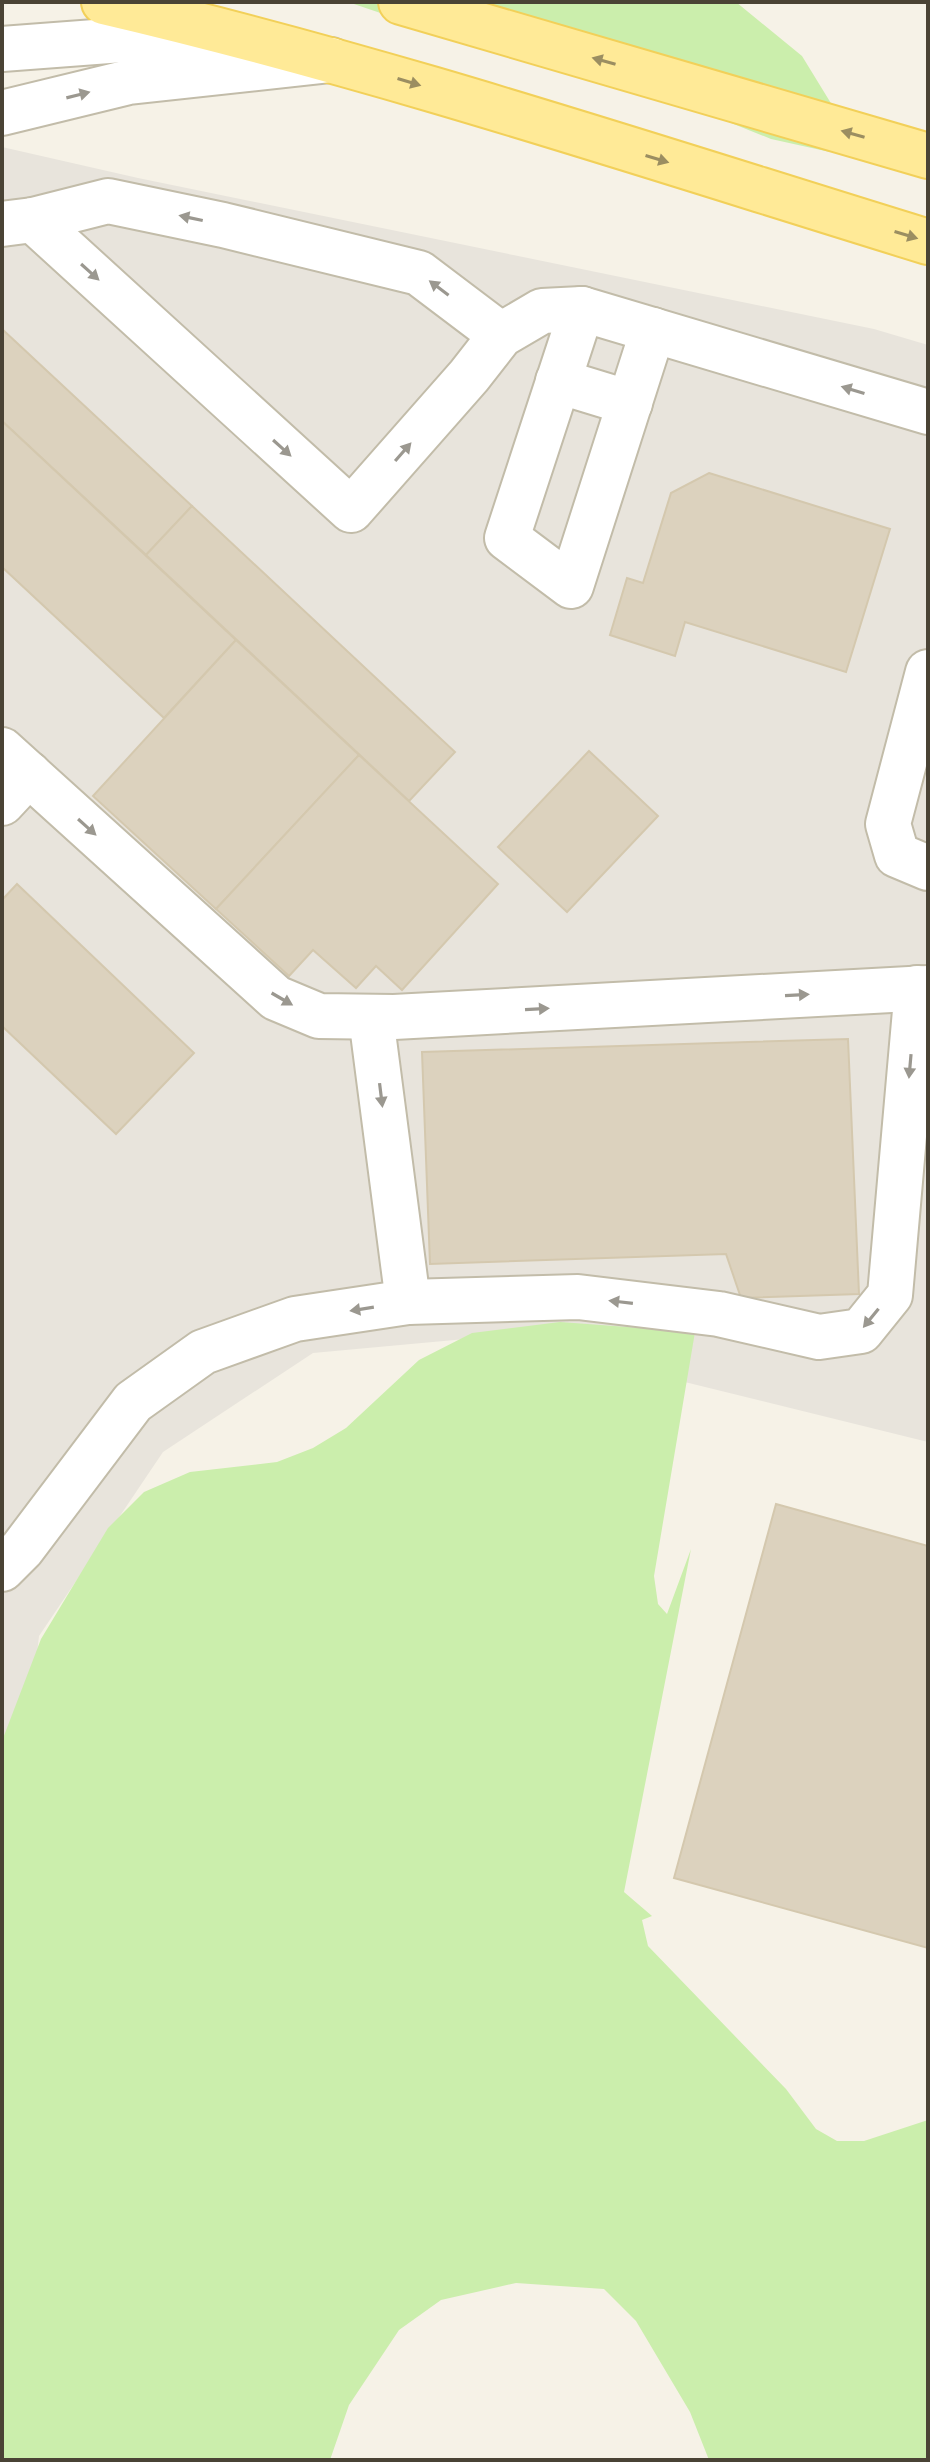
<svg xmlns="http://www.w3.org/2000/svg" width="930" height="2462" font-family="Montserrat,sans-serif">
<rect width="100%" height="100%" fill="#f6f2e7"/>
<!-- industrial -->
<path fill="#e8e4dc" d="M2 147 138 178 874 329 928 345V1442L498 1336 313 1353 163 1452 39 1636 20 1806 2 1814Z"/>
<!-- green -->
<g fill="#cbeeac">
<path d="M348 2H736L802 56 859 149 830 152 771 139 642 87 466 42Z"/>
<path d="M560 1322 695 1332 654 1576 658 1604 667 1614 691 1549 624 1892 652 1916 642 1920 648 1946 786 2089 816 2129 837 2141H864L928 2120V2460H709L690 2412 636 2321 604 2289 516 2283 441 2300 399 2330 349 2405 330 2460H2V1741L41 1639 108 1528 144 1492 190 1472 277 1462 313 1448 346 1428 419 1360 472 1333Z"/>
</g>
<!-- building -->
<g fill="#dcd2be" stroke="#d4c8ae" stroke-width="2">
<path d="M2 329 192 506 146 555 2 421Z"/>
<path d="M2 421 236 640 164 718 2 567Z"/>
<path d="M709 473 890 529 846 672 685 622 675 656 610 635 627 578 643 583 671 493Z"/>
<path d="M192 506 455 752 409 801 146 555Z"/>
<path d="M236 640 359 755 216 909 93 796Z"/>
<path d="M589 751 658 816 567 912 498 847Z"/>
<path d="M359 755 498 884 402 990 376 966 356 988 313 950 289 976 216 909Z"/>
<path d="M17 884 194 1053 116 1134 2 1026V900Z"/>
<path d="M848 1039 859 1294 741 1298 726 1254 430 1264 422 1052Z"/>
<path d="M776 1504 928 1546V1948L674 1878Z"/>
</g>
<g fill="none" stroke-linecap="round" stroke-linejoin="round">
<!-- minor casing -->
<g stroke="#c2bca9" stroke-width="48">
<g id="minor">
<path d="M2 49 215 33"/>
<path d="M2 113 129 82 331 60"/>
<path d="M33 220 351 510 469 376 501 335 542 311 582 309 928 412"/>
<path d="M2 224 33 220 108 201 223 225 419 273 501 335"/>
<path d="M582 309 507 538 571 586 653 330"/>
<path d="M558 381 630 403"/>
<path d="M928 672 888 824 897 855 928 868"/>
<path d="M2 750 276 998 319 1016 394 1017 928 988"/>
<path d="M2 803 29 774"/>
<path d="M371 1017 408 1302"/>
<path d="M2 1569 22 1549 133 1402 203 1352 295 1319 408 1302 578 1297 719 1314 819 1337 861 1331 890 1295 917 988"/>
</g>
</g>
<!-- major casing -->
<g stroke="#f2d059" stroke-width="48">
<g id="major">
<path d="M104 2C383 67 655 158 928 242"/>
<path d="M401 2 928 156"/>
</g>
</g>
<!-- minor -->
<use href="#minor" stroke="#fff" stroke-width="44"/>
<!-- major -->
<use href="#major" stroke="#ffea97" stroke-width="44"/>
</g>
<!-- one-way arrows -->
<defs><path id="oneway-solid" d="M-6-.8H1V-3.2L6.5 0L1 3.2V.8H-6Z" transform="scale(2)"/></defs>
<g fill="#9b8e61">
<use href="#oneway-solid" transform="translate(604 61) rotate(-164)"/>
<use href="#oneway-solid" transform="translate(409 82) rotate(17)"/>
<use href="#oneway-solid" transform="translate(853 134) rotate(-164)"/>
<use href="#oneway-solid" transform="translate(657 159) rotate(17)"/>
<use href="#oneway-solid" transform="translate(906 235) rotate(17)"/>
</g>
<g fill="#9b9890">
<use href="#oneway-solid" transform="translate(78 95) rotate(-14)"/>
<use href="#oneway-solid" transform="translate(191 218) rotate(-168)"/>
<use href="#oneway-solid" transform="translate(90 272) rotate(42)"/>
<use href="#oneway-solid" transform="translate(439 288) rotate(-143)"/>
<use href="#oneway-solid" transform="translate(853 390) rotate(-163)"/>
<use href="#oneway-solid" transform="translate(282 448) rotate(42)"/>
<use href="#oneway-solid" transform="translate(403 452) rotate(-49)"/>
<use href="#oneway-solid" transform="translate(87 827) rotate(42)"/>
<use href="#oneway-solid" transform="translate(797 995) rotate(-3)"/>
<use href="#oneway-solid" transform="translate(282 999) rotate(30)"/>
<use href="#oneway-solid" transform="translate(537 1009) rotate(-3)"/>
<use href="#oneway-solid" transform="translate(910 1066) rotate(95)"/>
<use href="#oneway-solid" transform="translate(381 1095) rotate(83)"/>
<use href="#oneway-solid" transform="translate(621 1302) rotate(-173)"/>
<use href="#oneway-solid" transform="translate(362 1309) rotate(171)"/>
<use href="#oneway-solid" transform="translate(871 1318) rotate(129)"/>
</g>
<!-- border -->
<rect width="930" height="2462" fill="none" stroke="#4a4335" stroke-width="8"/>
</svg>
